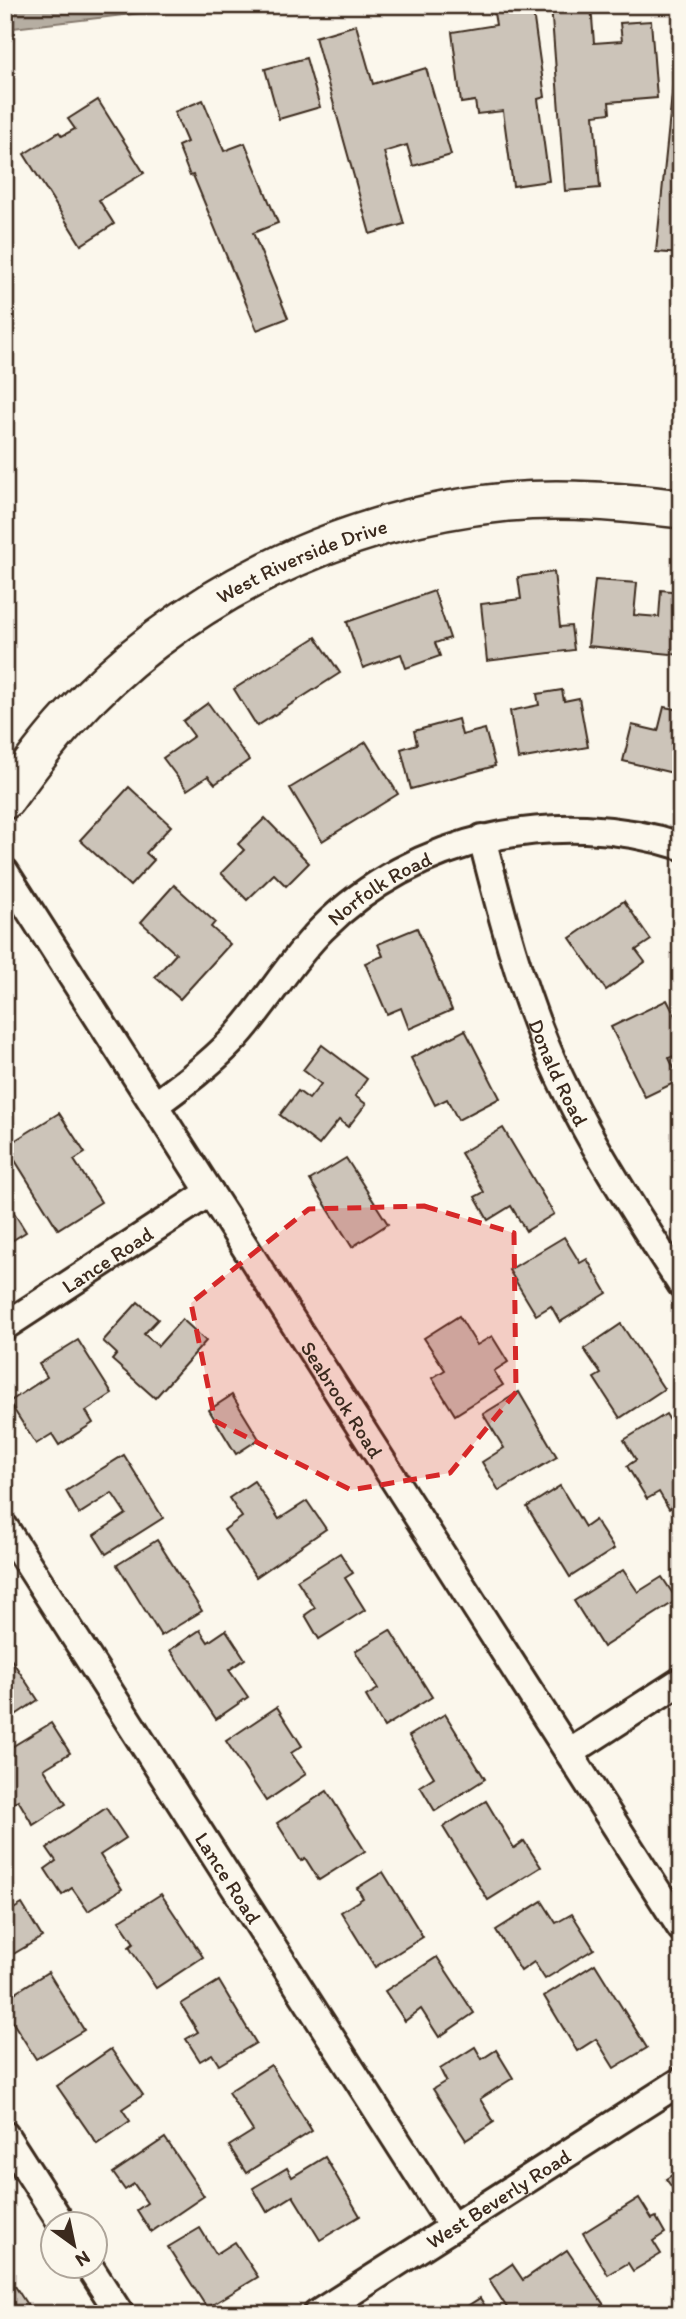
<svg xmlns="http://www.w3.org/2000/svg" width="686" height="2319" font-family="Itim,sans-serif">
<rect width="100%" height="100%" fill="#fbf7ec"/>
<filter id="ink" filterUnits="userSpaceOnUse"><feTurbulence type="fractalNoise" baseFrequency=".0143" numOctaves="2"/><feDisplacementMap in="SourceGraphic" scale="14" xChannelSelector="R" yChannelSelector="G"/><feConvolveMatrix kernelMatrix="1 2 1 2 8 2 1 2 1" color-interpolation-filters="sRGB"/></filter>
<g filter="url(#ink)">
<!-- water -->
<path fill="#b6aea2" stroke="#85796d" stroke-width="2" d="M5 5H209L5 29Z"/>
<!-- building -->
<g fill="#ccc4b9" stroke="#3b2a1e" stroke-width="2">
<path d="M503 5H532L545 97 538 99 549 181 513 186 503 111 477 114 475 101 461 103 452 32 496 25 493 7Z"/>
<path d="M551 5H591L594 43 622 41 620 23 651 21 657 98 609 102 610 113 594 115 600 188 565 191Z"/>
<path d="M356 25 373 84 426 68 451 155 413 166 407 145 384 152 404 224 370 234 315 37Z"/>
<path d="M676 55H681V254L656 252Z"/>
<path d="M306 58 320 107 279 119 265 69Z"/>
<path d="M98 100 144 173 99 200 114 224 81 245 24 154 59 132 62 136 75 129 68 119Z"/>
<path d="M203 100 224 151 245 143 278 223 253 233 288 318 257 330 193 175 190 176 178 146 187 142 174 112Z"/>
<path d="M554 572 560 627 571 626 574 650 487 661 481 604 521 599 518 577Z"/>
<path d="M595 580 637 583 634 615 659 617 661 590 681 592V655L588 646Z"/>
<path d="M434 591 450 638 435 643 440 656 406 668 401 654 363 668 347 622Z"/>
<path d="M316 637 340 673 257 726 234 689Z"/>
<path d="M562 690 564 701 579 698 588 747 518 759 510 711 539 705 537 694Z"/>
<path d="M208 703 249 760 215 784 208 776 187 790 163 758 194 736 183 721Z"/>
<path d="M664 707 681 710V775L623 761 632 725 658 731Z"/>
<path d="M458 719 462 735 485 729 495 766 411 789 401 749 417 744 414 731Z"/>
<path d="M366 742 398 794 322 841 290 788Z"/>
<path d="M129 787 171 826 146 853 154 860 130 886 80 840Z"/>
<path d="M265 818 309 863 286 886 274 874 247 900 221 873 244 850 238 844Z"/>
<path d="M174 885 215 922 211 927 230 944 180 999 155 977 176 954 141 922Z"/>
<path d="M624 901 651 940 636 950 645 962 606 990 570 938Z"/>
<path d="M417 928 452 1010 409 1029 401 1008 387 1014 365 963 383 956 378 944Z"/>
<path d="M667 1000 681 1027V1053L669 1058 680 1080 645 1097 611 1027Z"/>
<path d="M465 1030 500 1098 458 1120 447 1099 435 1105 411 1058Z"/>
<path d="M322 1045 367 1079 355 1096 366 1104 348 1127 339 1120 319 1145 280 1115 298 1091 309 1099 321 1084 303 1070Z"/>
<path d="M59 1113 85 1153 74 1160 101 1202 58 1229 6 1146Z"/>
<path d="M503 1128 554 1214 526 1231 511 1206 488 1220 475 1197 484 1192 461 1153Z"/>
<path d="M346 1158 388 1224 352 1247 310 1180Z"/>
<path d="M5 1198 26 1232 5 1245Z"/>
<path d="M564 1237 580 1263 587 1259 607 1293 560 1322 551 1306 536 1315 509 1270Z"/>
<path d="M138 1302 158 1319 144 1334 158 1346 182 1319 206 1341 155 1398 112 1360 117 1354 103 1341Z"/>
<path d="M459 1316 477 1345 492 1336 508 1362 494 1371 503 1385 455 1415 432 1378 445 1370 424 1338Z"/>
<path d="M621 1324 664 1389 620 1418 594 1378 601 1374 584 1349Z"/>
<path d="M78 1340 112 1394 86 1411 93 1423 59 1445 52 1434 36 1444 9 1402 47 1377 39 1364Z"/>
<path d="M519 1392 557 1457 499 1491 482 1462 504 1448 483 1414Z"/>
<path d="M232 1395 259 1439 236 1454 209 1410Z"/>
<path d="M666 1414 681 1438V1441L671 1447 681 1463V1502L669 1509 659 1492 647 1499 627 1466 636 1460 624 1440Z"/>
<path d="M124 1455 163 1518 106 1554 94 1535 126 1514 112 1493 79 1514 66 1491Z"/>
<path d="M254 1481 279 1519 307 1501 326 1529 256 1577 224 1530 242 1517 229 1498Z"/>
<path d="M560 1486 585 1527 595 1520 614 1549 570 1577 527 1507Z"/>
<path d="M157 1540 202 1611 161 1636 117 1565Z"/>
<path d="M340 1553 353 1573 345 1578 365 1610 319 1639 305 1615 315 1608 297 1580Z"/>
<path d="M623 1570 638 1592 662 1577 677 1600 603 1647 574 1601Z"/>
<path d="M200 1630 208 1642 226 1630 245 1659 229 1670 248 1697 216 1719 170 1650Z"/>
<path d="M390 1630 432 1697 384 1727 366 1696 378 1689 355 1651Z"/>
<path d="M5 1650 38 1700 5 1722Z"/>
<path d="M277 1707 302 1746 291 1753 306 1774 266 1801 226 1741Z"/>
<path d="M445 1714 485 1779 435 1811 420 1786 434 1777 409 1736Z"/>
<path d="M51 1723 70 1753 44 1769 66 1804 33 1825 18 1800 10 1806 5 1799V1751Z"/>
<path d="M327 1791 365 1851 319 1880 305 1858 301 1861 277 1823Z"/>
<path d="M486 1801 514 1848 524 1841 541 1867 488 1900 443 1827Z"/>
<path d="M106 1808 126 1838 100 1855 122 1889 88 1911 72 1888 62 1895 45 1869 56 1861 47 1848Z"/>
<path d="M383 1872 423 1937 375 1967 341 1912 363 1898 357 1888Z"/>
<path d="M161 1894 203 1957 156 1988 129 1947 134 1943 119 1921Z"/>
<path d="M542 1901 556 1923 572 1914 594 1949 545 1979 534 1962 521 1971 496 1930Z"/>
<path d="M22 1904 42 1937 5 1959V1914Z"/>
<path d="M437 1957 474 2013 439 2037 421 2009 405 2021 385 1991Z"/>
<path d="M595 1964 647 2048 614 2068 596 2039 577 2051 544 1996Z"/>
<path d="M48 1972 84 2030 36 2059 5 2010V1999Z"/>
<path d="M219 1981 256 2043 219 2065 212 2054 200 2061 186 2039 198 2032 181 2004Z"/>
<path d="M475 2047 482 2059 496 2050 513 2078 480 2099 494 2122 466 2140 433 2089 446 2081 440 2069Z"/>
<path d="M111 2049 143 2095 122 2109 130 2121 97 2144 57 2086Z"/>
<path d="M271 2065 312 2131 246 2173 229 2146 253 2131 228 2092Z"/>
<path d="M165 2138 204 2196 151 2232 137 2210 147 2203 134 2184 125 2190 113 2173Z"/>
<path d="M325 2157 360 2216 320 2240 293 2196 267 2212 253 2188 287 2168 292 2177Z"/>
<path d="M681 2169V2200L666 2179Z"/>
<path d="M639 2198 652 2219 656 2217 665 2233 653 2241 661 2254 633 2271 628 2263 608 2275 583 2233Z"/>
<path d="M200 2228 216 2254 235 2242 258 2277 207 2308 168 2247Z"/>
<path d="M567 2250 604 2305 590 2314H511L489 2280 512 2264 523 2280Z"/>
<path d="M5 2282 10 2289 15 2286 29 2308 19 2314H5Z"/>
<path d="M480 2298 490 2314H455Z"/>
</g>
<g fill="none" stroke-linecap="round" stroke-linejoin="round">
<!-- street casing -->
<g stroke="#3b2a1e" stroke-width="32">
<g id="street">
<path id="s1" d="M482 838C497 897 512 956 533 1013 568 1111 625 1197 681 1284"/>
<path id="s2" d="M5 872 681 1928"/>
<path id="s3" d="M155 1105C182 1085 209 1065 232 1041 265 1006 288 963 322 929 415 836 557 806 681 846"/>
<path id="s4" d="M5 1326 210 1192"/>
<path id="s5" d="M5 1528 452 2227"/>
<path d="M569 1753 681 1681"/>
<path d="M5 2135 62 2224"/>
<path d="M89 2266 120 2314"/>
<path id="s6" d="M317 2314 681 2081"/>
</g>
</g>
<!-- secondary casing -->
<g stroke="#3b2a1e" stroke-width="42">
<g id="secondary">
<path id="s7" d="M5 800C25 773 44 746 67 721 179 597 341 518 507 502 565 497 623 502 681 509"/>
</g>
</g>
<!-- street -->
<use href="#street" stroke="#fbf7ec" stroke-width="26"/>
<!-- secondary -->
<use href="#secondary" stroke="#fbf7ec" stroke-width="37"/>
</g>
</g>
<!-- marked area -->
<path fill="#d62828" fill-opacity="0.2" stroke="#d62828" stroke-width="5" stroke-dasharray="14 9" stroke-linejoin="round" d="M424 1206 514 1233 516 1392 450 1473 351 1490 215 1421 191 1303 309 1209Z"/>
<g text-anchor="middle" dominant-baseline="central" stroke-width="6" stroke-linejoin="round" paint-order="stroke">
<!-- street labels -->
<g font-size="21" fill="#3b2a1e" stroke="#fbf7ec">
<text stroke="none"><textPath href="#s7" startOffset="388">West Riverside Drive</textPath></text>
<text stroke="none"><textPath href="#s3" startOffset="315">Norfolk Road</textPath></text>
<text stroke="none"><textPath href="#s1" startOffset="247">Donald Road</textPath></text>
<text stroke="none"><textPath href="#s4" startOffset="122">Lance Road</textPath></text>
<text stroke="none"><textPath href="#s2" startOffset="626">Seabrook Road</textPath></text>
<text stroke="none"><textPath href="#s5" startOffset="415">Lance Road</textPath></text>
<text stroke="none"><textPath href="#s6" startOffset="215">West Beverly Road</textPath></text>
</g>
</g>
<!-- margin -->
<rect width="686" height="2319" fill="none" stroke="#fbf7ec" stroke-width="28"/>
<rect x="14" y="14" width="658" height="2291" fill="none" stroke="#3b2a1e" stroke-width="2.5" filter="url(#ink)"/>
<!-- north arrow -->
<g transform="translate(74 2245) rotate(147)"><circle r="33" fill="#fbf7ec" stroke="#aea59a" stroke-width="2"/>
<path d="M0-5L12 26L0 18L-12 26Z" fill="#3b2a1e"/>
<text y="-10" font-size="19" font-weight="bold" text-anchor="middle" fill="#3b2a1e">N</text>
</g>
</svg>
